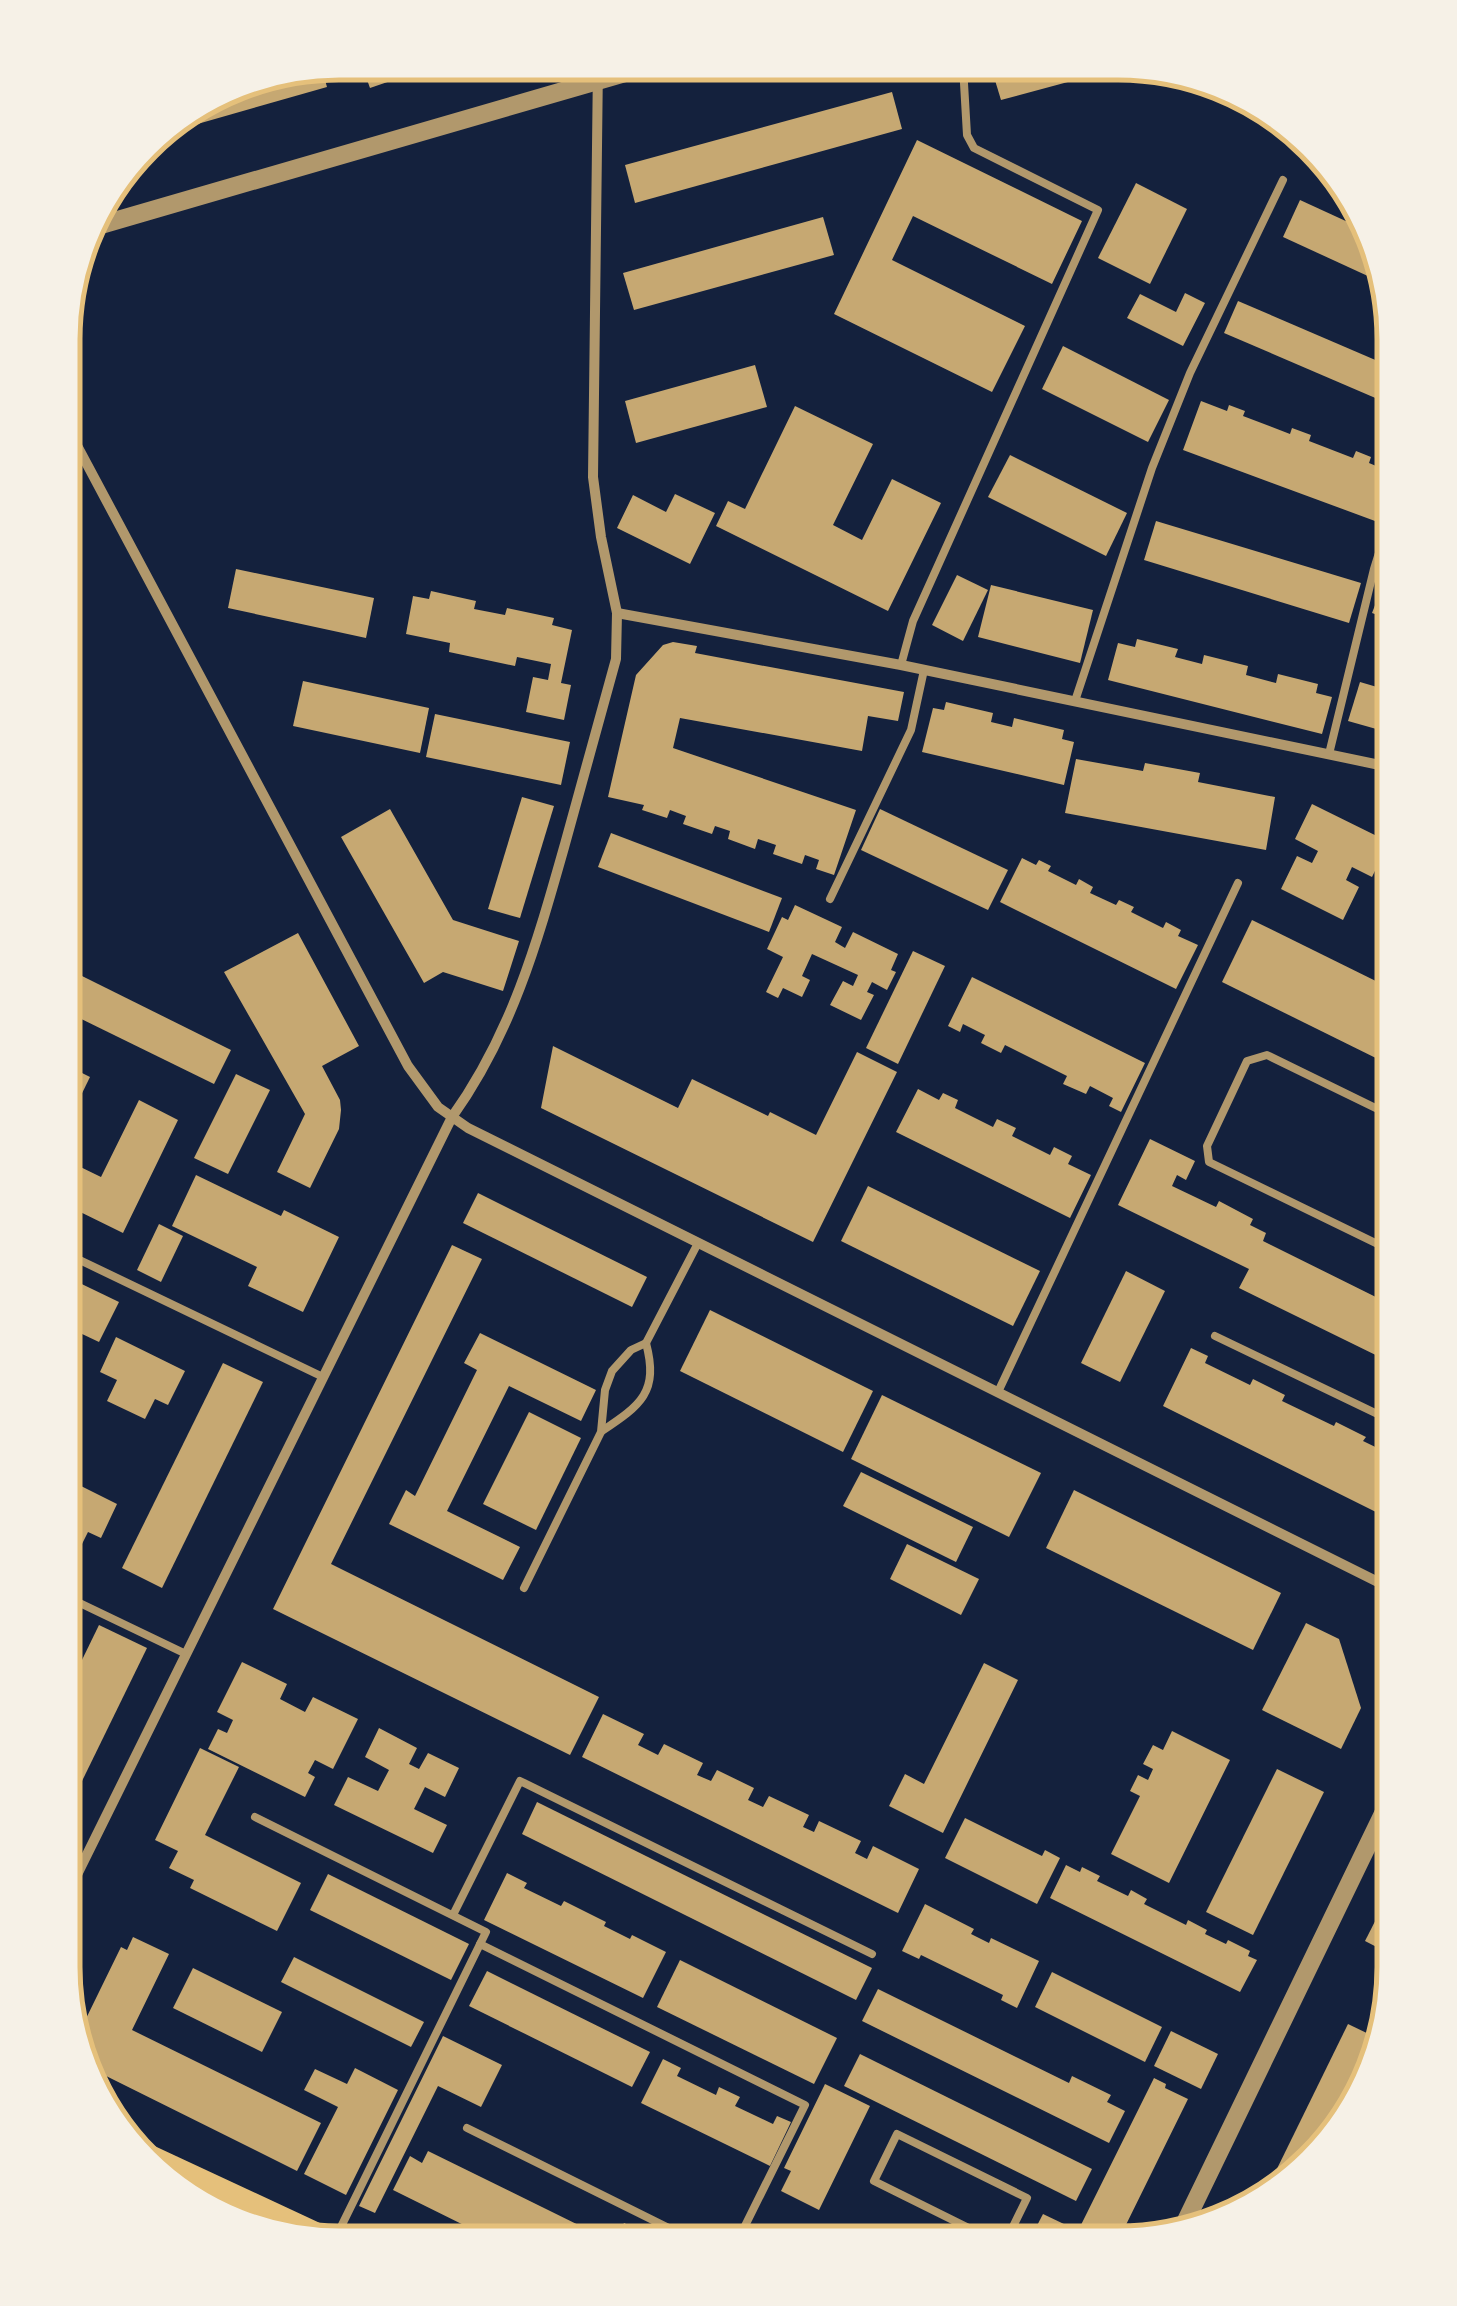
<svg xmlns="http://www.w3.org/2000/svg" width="1457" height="2306" font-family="'Titillium Web',sans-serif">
<rect width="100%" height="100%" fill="#14213d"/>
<!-- building -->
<g fill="#c6a872">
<path d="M361 63H440V64L370 88Z"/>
<path d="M321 66 327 87 152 137 234 83Z"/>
<path d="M991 67H1116V69L1001 100Z"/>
<path d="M892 92 902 129 635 203 625 165Z"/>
<path d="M917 140 1082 221 1052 284 913 216 892 260 1025 326 992 392 834 314Z"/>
<path d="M1136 183 1187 209 1150 284 1098 258Z"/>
<path d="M1300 200 1374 234 1383 283 1283 237Z"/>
<path d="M823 217 834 255 634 310 623 273Z"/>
<path d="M1185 293 1205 303 1183 346 1127 318 1140 294 1176 312Z"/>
<path d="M1238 301 1394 368V406L1224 333Z"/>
<path d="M1063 346 1169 400 1148 442 1042 389Z"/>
<path d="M755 365 767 407 636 443 625 401Z"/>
<path d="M1201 401 1227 411 1229 405 1245 411 1243 416 1290 434 1292 428 1311 435 1309 441 1353 458 1356 451 1371 457 1369 463 1393 473 1375 521 1183 450Z"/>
<path d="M795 406 873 444 833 525 862 540 892 479 941 503 888 611 716 526 728 501 745 509Z"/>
<path d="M1010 455 1127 513 1106 556 988 497Z"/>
<path d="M675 494 715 513 690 564 617 528 633 495 666 512Z"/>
<path d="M1156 521 1361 583 1349 623 1144 560Z"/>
<path d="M236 569 374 598 366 638 228 608Z"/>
<path d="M1387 574 1394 577V621L1372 613Z"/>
<path d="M957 575 988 590 963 641 932 625Z"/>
<path d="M991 585 1093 610 1080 663 978 637Z"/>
<path d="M431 591 476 601 474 609 505 615 507 608 554 618 552 625 572 630 561 683 571 685 564 720 526 712 533 677 548 680 551 664 517 657 515 666 449 652 450 643 406 634 413 596 429 599Z"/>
<path d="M1137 639 1178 649 1175 657 1202 664 1204 655 1248 666 1246 675 1276 683 1278 674 1318 684 1316 693 1332 697 1322 734 1108 680 1118 643 1135 647Z"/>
<path d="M673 642 697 646 695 653 904 692 898 721 868 716 862 751 680 718 673 748 856 810 834 875 816 869 819 860 805 855 802 864 773 854 776 845 758 839 755 849 728 839 730 831 715 826 712 834 683 824 686 816 670 810 667 818 642 810 644 805 608 797 636 675 663 645Z"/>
<path d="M303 681 429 708 420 753 293 726Z"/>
<path d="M1360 682 1394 692V734L1348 721Z"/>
<path d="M946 702 993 713 991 722 1012 727 1014 718 1064 730 1062 739 1074 742 1064 785 922 752 933 708 944 710Z"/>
<path d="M435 714 570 742 561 785 426 757Z"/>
<path d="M1076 759 1143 771 1145 763 1200 773 1198 782 1275 797 1266 850 1065 813Z"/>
<path d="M522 797 554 806 520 918 488 909Z"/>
<path d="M1312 804 1389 842 1372 877 1352 867 1346 880 1359 887 1343 920 1281 889 1297 856 1312 863 1318 851 1295 839Z"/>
<path d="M390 809 453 920 519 941 503 991 443 972 424 983 341 837Z"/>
<path d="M880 809 1008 870 988 910 861 850Z"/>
<path d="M611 833 782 898 769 932 598 867Z"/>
<path d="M1022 858 1036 865 1039 860 1051 866 1048 871 1076 885 1079 879 1093 887 1090 893 1116 905 1119 900 1134 907 1131 912 1163 928 1166 922 1181 930 1178 936 1198 945 1176 989 1000 902Z"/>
<path d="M795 905 842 927 835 942 845 948 853 932 898 954 891 970 896 972 887 990 872 982 867 992 874 995 861 1020 830 1005 843 981 853 986 858 975 812 954 802 976 810 980 802 997 783 988 778 998 766 992 783 957 767 949 782 917 788 920Z"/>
<path d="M1252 920 1394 990V1067L1222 982Z"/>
<path d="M298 933 359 1046 322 1066 340 1100 341 1110 339 1129 310 1188 277 1172 305 1114 224 972Z"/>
<path d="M913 951 945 966 898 1064 866 1048Z"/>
<path d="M82 976 231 1050 214 1084 65 1011Z"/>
<path d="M972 977 1145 1063 1121 1112 1109 1106 1113 1098 1090 1086 1086 1094 1063 1084 1067 1076 1005 1045 1001 1053 981 1043 985 1035 963 1024 960 1032 948 1026Z"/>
<path d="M553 1046 678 1108 692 1079 768 1116 770 1112 816 1135 857 1052 897 1072 813 1242 541 1108Z"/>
<path d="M64 1064 90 1077 64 1130Z"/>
<path d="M236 1074 270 1090 228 1174 194 1158Z"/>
<path d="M918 1089 939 1100 943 1093 958 1100 955 1108 993 1127 997 1119 1016 1128 1012 1136 1050 1155 1054 1147 1072 1156 1068 1164 1091 1175 1070 1218 896 1132Z"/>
<path d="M139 1100 178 1120 123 1233 64 1204V1159L101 1177Z"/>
<path d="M1150 1139 1195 1161 1186 1180 1177 1175 1172 1186 1216 1207 1219 1201 1253 1219 1250 1225 1266 1233 1263 1241 1394 1306V1364L1239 1288 1249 1269 1118 1205Z"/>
<path d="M196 1175 281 1216 284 1210 339 1237 303 1312 248 1286 257 1267 172 1226Z"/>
<path d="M868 1186 1040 1271 1013 1326 841 1241Z"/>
<path d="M478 1193 647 1277 632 1307 463 1223Z"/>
<path d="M159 1224 183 1236 161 1282 137 1270Z"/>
<path d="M452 1245 482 1259 331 1564 599 1697 570 1755 273 1609Z"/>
<path d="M1126 1271 1165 1291 1120 1382 1081 1363Z"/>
<path d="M63 1275 119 1302 99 1342 63 1325Z"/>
<path d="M710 1310 873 1391 843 1452 680 1371Z"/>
<path d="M480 1333 596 1390 581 1421 509 1386 447 1511 520 1547 503 1580 389 1524 406 1490 415 1496 477 1370 464 1363Z"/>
<path d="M116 1337 185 1371 168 1405 155 1399 145 1419 107 1401 117 1380 100 1372Z"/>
<path d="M1191 1348 1208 1356 1205 1363 1250 1385 1253 1379 1285 1395 1282 1401 1334 1426 1336 1422 1366 1437 1363 1441 1394 1456V1521L1163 1406Z"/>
<path d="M223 1363 263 1382 162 1588 122 1568Z"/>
<path d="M882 1395 1041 1473 1009 1537 851 1459Z"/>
<path d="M529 1412 581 1438 536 1530 483 1504Z"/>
<path d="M861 1472 973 1527 956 1562 843 1506Z"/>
<path d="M63 1477 117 1504 101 1538 88 1532 78 1552 63 1545Z"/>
<path d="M1074 1490 1281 1593 1253 1650 1046 1548Z"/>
<path d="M907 1544 979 1579 961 1615 890 1579Z"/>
<path d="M1306 1623 1339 1639 1361 1708 1341 1749 1262 1710Z"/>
<path d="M99 1625 147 1648 63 1820V1699Z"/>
<path d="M63 1635 78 1643 63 1673Z"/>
<path d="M242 1662 287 1684 280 1699 305 1712 313 1697 358 1719 333 1769 315 1760 308 1773 315 1777 305 1797 208 1749 218 1729 227 1733 233 1720 217 1712Z"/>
<path d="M984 1663 1018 1680 943 1833 889 1806 905 1774 924 1784Z"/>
<path d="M603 1714 644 1734 638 1745 658 1755 664 1744 703 1763 697 1775 711 1781 717 1770 754 1788 748 1800 763 1807 769 1796 809 1815 803 1827 814 1832 819 1821 861 1841 855 1853 867 1859 873 1846 919 1869 898 1913 582 1757Z"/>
<path d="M379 1728 417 1748 409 1764 419 1769 428 1753 459 1768 445 1797 425 1787 414 1809 447 1825 433 1853 334 1805 348 1777 378 1791 389 1770 365 1757Z"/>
<path d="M1172 1731 1230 1760 1169 1883 1111 1854 1140 1796 1130 1791 1138 1775 1148 1780 1153 1769 1143 1764 1153 1745 1163 1750Z"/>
<path d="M200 1748 239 1767 205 1835 301 1883 277 1931 190 1888 194 1880 169 1868 178 1851 155 1840Z"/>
<path d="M1277 1769 1324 1792 1253 1935 1206 1912Z"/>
<path d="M537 1802 872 1968 856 2000 522 1834Z"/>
<path d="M965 1818 1042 1856 1045 1850 1060 1858 1037 1904 945 1858Z"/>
<path d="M1066 1865 1080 1872 1082 1867 1100 1876 1097 1881 1128 1896 1131 1890 1147 1899 1144 1904 1186 1925 1188 1920 1207 1930 1205 1934 1226 1944 1228 1940 1250 1951 1248 1956 1257 1960 1240 1992 1050 1898Z"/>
<path d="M507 1873 527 1883 524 1888 561 1906 564 1901 606 1922 604 1926 630 1939 632 1935 666 1952 643 1998 484 1920Z"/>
<path d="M328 1874 469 1944 451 1980 310 1910Z"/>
<path d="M1394 1884V1956L1365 1941Z"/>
<path d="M925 1904 974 1929 971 1934 989 1943 991 1938 1039 1961 1017 2008 1001 2000 1003 1995 921 1955 919 1959 902 1951Z"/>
<path d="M133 1937 169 1954 132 2030 321 2123 297 2171 92 2069 84 2060 77 2037 121 1947 127 1950Z"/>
<path d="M294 1957 424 2022 411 2047 281 1982Z"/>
<path d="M680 1960 837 2038 814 2084 657 2007Z"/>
<path d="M193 1968 282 2012 262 2052 173 2008Z"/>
<path d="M487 1971 650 2052 632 2087 469 2006Z"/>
<path d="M1052 1972 1162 2027 1145 2062 1035 2007Z"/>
<path d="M878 1989 1069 2083 1072 2076 1111 2095 1107 2102 1125 2111 1109 2143 862 2021Z"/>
<path d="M1348 2024 1375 2037 1322 2146 1267 2189Z"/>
<path d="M1171 2031 1218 2054 1201 2089 1154 2066Z"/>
<path d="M443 2036 502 2065 481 2107 438 2086 375 2213 359 2206Z"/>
<path d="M860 2054 1092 2169 1076 2201 844 2086Z"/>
<path d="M663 2059 681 2068 677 2076 716 2095 719 2087 740 2097 735 2106 773 2124 777 2116 791 2122 770 2166 641 2103Z"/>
<path d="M355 2068 398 2090 346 2195 304 2174 338 2107 304 2090 315 2069 347 2084Z"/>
<path d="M1154 2078 1166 2084 1165 2088 1188 2099 1117 2243H1072Z"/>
<path d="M825 2084 870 2106 819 2210 781 2191 791 2171 784 2168Z"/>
<path d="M428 2151 613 2242H498L393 2190 410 2156 422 2163Z"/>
<path d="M1043 2214 1066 2225 1057 2243H1028Z"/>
<path d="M624 2223 663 2242H615Z"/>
<path d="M755 2225 790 2243 747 2242Z"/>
</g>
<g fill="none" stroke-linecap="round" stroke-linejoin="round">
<!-- service -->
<g stroke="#b1986c" stroke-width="8">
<path d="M901 665 913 621 1098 210 974 148 967 135 963 66"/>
<path d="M1075 701 1152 468 1190 373 1283 180"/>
<path d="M1329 754 1374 569 1394 505"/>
<path d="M830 899 911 730 924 670"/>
<path d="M63 1252 323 1377"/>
<path d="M1394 1252 1209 1162 1207 1146 1247 1061 1267 1055 1394 1117"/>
<path d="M1215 1336 1394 1422"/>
<path d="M998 1392 1238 883"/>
<path d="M602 1431C641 1405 659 1392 646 1343"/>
<path d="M1394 1433V1431"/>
<path d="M524 1588 601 1432 605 1390 612 1371 631 1350 646 1343 698 1243"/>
<path d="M63 1595 186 1654"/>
<path d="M255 1817 486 1932 335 2239"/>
<path d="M453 1915 520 1781 872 1954"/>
<path d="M480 1944 805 2105 737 2242"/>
<path d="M467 2128 697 2242"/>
<path d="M999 2243 874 2181 897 2134 1027 2198 1005 2243"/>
</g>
<!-- minor -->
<g stroke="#b1986c" stroke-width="10">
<path d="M65 423 408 1066 438 1107 468 1128 1394 1590"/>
<path d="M617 613 901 665 1394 768"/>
<path d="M63 1903 452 1117C512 1033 537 943 565 844 582 782 599 721 616 659L617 613 601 537 593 477 598 64"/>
</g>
<!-- tertiary -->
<g stroke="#b1986c" stroke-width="18">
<path d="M87 229 656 64"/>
<path d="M1181 2231 1394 1791"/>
</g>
<!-- secondary -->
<path stroke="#e5c07b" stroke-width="20" d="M146 2153 335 2241"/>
</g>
<!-- crop -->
<path d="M0 0H1457V2306H0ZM339 80H1118A259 259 0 0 1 1377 339V1967A259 259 0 0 1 1118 2226H339A259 259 0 0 1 80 1967V339A259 259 0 0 1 339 80Z" fill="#f6f1e7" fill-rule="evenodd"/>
<path fill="none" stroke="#e5c07b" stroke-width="5" d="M339 80H1118A259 259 0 0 1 1377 339V1967A259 259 0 0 1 1118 2226H339A259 259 0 0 1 80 1967V339A259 259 0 0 1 339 80Z"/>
</svg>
